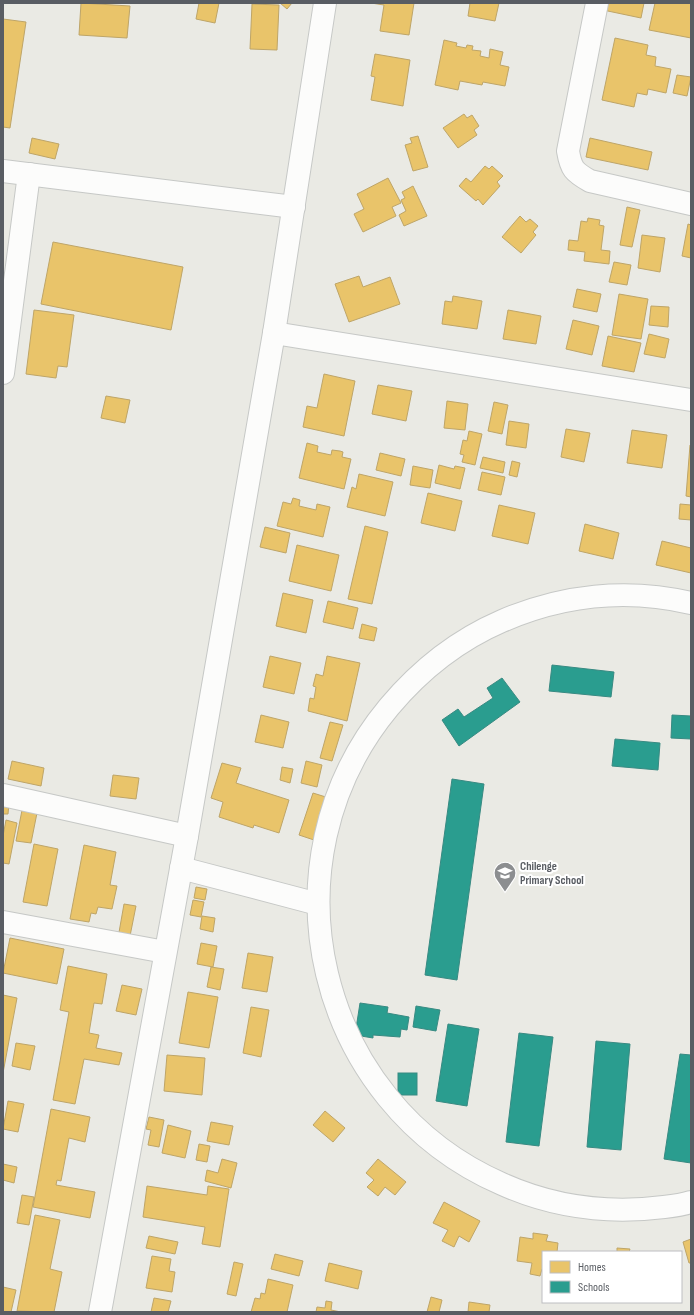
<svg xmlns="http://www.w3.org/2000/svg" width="694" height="1315" font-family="'Sofia Sans Condensed',sans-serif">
<rect width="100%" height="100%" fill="#eaeae4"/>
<!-- homes -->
<g fill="#e9c46a" stroke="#bea568">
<path d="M81 3 130 6 127 38 79 35Z"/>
<path d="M199 3H219L215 23 196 19Z"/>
<path d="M280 3H292L287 9Z"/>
<path d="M371 3H414L409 35 380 31 384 5Z"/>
<path d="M470 3H499L495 21 468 16Z"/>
<path d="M605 3H644L641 18 603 10Z"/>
<path d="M655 3H691V38L649 30Z"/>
<path d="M252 4 279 5 277 50 250 49Z"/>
<path d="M3 19 26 22 10 128 3 127Z"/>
<path d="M615 38 648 45 646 55 656 57 655 66 671 69 666 93 648 89 647 95 637 93 634 107 602 100Z"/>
<path d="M444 40 457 43 456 46 466 48 467 45 473 46 472 50 481 51 480 56 489 58 490 49 503 52 500 65 509 67 505 86 483 82 482 85 460 81 458 90 435 85Z"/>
<path d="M375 54 410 60 403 106 371 100 375 77 371 76Z"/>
<path d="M677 75 691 77 687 96 673 93Z"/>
<path d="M464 114 467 118 472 115 479 126 474 130 477 135 458 148 443 128Z"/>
<path d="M418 136 428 167 413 171 405 145 412 143 410 138Z"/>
<path d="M32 138 59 144 55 159 29 153Z"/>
<path d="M590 138 652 152 648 170 586 157Z"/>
<path d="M485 166 489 169 492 166 503 176 497 182 500 186 483 205 478 199 476 201 459 186 466 178 471 182Z"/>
<path d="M388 178 401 203 392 207 396 216 363 232 354 214 364 209 357 194Z"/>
<path d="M413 186 427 216 404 226 399 215 406 211 401 200 405 198 402 192Z"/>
<path d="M627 207 640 210 632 247 620 245Z"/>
<path d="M520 216 526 222 530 219 538 226 533 232 536 235 521 253 502 237Z"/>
<path d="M588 218 600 220 599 225 604 226 601 250 610 251 609 264 584 261 585 252 568 250 569 240 578 241 581 221 587 222Z"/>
<path d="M688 224 691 225V258L682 256Z"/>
<path d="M642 235 665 238 660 272 638 268Z"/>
<path d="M53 242 183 267 171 330 41 304Z"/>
<path d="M614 262 631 265 627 285 609 282Z"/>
<path d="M359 276 363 287 390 277 400 304 349 322 335 284Z"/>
<path d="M577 289 601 294 597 312 573 307Z"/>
<path d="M619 294 648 299 641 339 612 335Z"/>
<path d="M453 296 482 301 477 329 442 324 445 301 452 302Z"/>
<path d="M651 306 669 307 668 327 649 325Z"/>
<path d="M34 310 74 315 67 367 58 366 56 378 26 374Z"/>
<path d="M508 310 541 316 536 344 503 339Z"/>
<path d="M573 320 599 326 592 355 566 349Z"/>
<path d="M649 334 669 339 665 358 644 354Z"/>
<path d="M608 336 641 343 634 372 602 366Z"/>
<path d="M324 374 355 381 344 436 303 427 307 406 317 408Z"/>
<path d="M378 385 412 391 406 421 372 414Z"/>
<path d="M106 396 130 400 125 423 101 418Z"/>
<path d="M447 401 468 404 465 430 444 428Z"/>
<path d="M494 402 508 405 502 434 488 431Z"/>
<path d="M509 421 529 424 526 448 506 445Z"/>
<path d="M566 429 590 433 584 462 561 457Z"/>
<path d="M632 430 667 435 662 468 627 463Z"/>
<path d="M469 431 482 434 475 465 462 462 464 455 460 454 463 440 467 441Z"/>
<path d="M307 443 318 446 317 452 331 455 332 450 340 451 343 452 342 457 351 459 344 489 299 478Z"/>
<path d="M690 445H691V497L686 496Z"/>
<path d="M380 453 405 459 401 476 376 470Z"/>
<path d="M483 457 505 462 503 473 480 468Z"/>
<path d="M512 461 520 463 517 477 509 475Z"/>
<path d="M439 465 454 469 455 466 465 468 460 489 435 483Z"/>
<path d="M413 466 433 470 430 488 410 485Z"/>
<path d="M482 472 505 477 501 495 478 490Z"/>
<path d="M359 474 393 482 385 516 347 507 352 487 356 489Z"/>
<path d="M428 493 462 501 455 531 421 523Z"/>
<path d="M293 498 300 500 299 506 316 510 317 504 330 507 323 537 277 526 283 502 291 504Z"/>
<path d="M680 504 691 505V520L679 519Z"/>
<path d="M499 505 535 513 528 544 492 536Z"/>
<path d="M585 524 619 533 613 559 579 551Z"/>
<path d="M365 526 388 532 372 604 348 599Z"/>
<path d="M265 527 290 533 286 553 260 547Z"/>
<path d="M662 541 691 548V573L656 565Z"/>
<path d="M297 545 339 555 331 591 289 581Z"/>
<path d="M283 593 313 600 306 633 276 626Z"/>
<path d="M328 601 358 608 353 629 323 622Z"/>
<path d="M362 624 377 628 374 641 359 638Z"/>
<path d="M270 656 301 663 294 694 263 687Z"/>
<path d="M327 656 360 663 347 721 308 711 310 698 314 699 316 687 313 686 316 674 323 676Z"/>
<path d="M261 715 289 722 283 748 255 742Z"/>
<path d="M330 722 343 725 332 761 320 758Z"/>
<path d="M12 761 44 768 41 786 8 779Z"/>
<path d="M306 761 322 765 317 787 301 783Z"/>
<path d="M222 763 241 768 236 783 289 800 279 833 254 825 253 828 219 817 223 802 211 798Z"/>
<path d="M282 767 293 769 290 783 280 780Z"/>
<path d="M113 775 139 778 136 799 110 796Z"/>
<path d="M313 793 329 798 314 840 299 835Z"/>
<path d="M3 802 9 803 8 814H3Z"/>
<path d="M23 805 38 808 31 843 16 841Z"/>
<path d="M6 820 17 823 9 864 3 863V836Z"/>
<path d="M34 844 58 849 47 906 23 902Z"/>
<path d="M84 845 116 852 110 885 117 886 112 909 98 907 96 914 91 913 89 922 70 919Z"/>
<path d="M196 887 207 889 205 900 194 898Z"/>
<path d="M193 900 204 902 201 917 190 915Z"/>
<path d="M124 904 136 906 129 941 118 938Z"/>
<path d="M202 916 215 918 213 932 200 929Z"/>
<path d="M10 938 64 949 57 984 3 973Z"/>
<path d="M201 943 217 946 213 967 197 964Z"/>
<path d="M248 953 273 957 267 992 242 988Z"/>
<path d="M68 966 107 974 102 1004 94 1003 89 1033 99 1035 96 1048 122 1053 119 1065 84 1059 75 1104 53 1100 69 1012 60 1010Z"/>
<path d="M211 967 224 969 220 990 207 987Z"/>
<path d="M122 985 142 989 136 1015 116 1011Z"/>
<path d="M188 992 218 997 209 1048 179 1043Z"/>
<path d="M3 995 17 998 3 1073Z"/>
<path d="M251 1007 269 1010 261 1057 243 1053Z"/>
<path d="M16 1043 35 1046 30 1070 12 1066Z"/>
<path d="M167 1055 205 1058 202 1095 164 1091Z"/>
<path d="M8 1101 24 1104 18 1132 3 1129Z"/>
<path d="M51 1109 90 1117 85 1142 69 1138 61 1181 57 1180 56 1185 95 1192 90 1218 33 1207Z"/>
<path d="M325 1111 345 1128 333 1142 313 1125Z"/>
<path d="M149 1117 164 1120 159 1147 148 1145 151 1130 146 1129Z"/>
<path d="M211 1122 233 1126 229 1145 207 1141Z"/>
<path d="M168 1125 191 1131 185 1158 162 1153Z"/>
<path d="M199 1144 210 1146 207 1162 196 1160Z"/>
<path d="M222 1159 237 1163 231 1188 205 1181 207 1170 218 1173Z"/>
<path d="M378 1159 406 1182 395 1195 385 1187 378 1196 367 1187 374 1180 366 1173Z"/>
<path d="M3 1164 17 1167 14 1183 3 1180Z"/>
<path d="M147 1186 207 1195 208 1186 229 1189 220 1247 202 1244 205 1227 143 1217Z"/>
<path d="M22 1195 34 1197 29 1225 17 1223Z"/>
<path d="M444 1202 480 1221 469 1242 459 1236 454 1247 442 1241 448 1230 433 1223Z"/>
<path d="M35 1215 60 1220 50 1269 62 1272 54 1312 17 1311Z"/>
<path d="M533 1233 548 1235 546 1241 558 1243 557 1252H543V1270L542 1269 540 1276 530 1274 532 1263 517 1261 520 1237 533 1239Z"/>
<path d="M149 1236 178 1242 175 1254 146 1248Z"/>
<path d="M691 1239V1263H689L683 1242Z"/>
<path d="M617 1248 630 1249 629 1252H617Z"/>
<path d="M275 1254 303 1261 299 1276 271 1269Z"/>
<path d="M152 1256 171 1259 169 1271 175 1272 172 1292 146 1288Z"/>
<path d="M234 1262 243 1264 236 1296 227 1294Z"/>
<path d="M329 1263 362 1271 358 1289 325 1281Z"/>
<path d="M268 1279 293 1285 287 1312H251L255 1298 260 1299 261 1293 265 1294Z"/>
<path d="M3 1287 16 1290 11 1312H3Z"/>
<path d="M431 1297 442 1300 439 1312H427Z"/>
<path d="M154 1298 171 1301 168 1312H151Z"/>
<path d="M326 1301 332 1302 331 1310 341 1312H316L317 1307 325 1308Z"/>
<path d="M469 1302 490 1305 489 1312H468Z"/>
</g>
<!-- schools -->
<g fill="#2a9d8f" stroke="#388a82">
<path d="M552 665 614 672 611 697 549 691Z"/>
<path d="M502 678 520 702 459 746 442 720 458 709 464 717 493 698 487 688Z"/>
<path d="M672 715 691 716V739L671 738Z"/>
<path d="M615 739 660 743 658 770 612 766Z"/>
<path d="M452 779 484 784 457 980 425 975Z"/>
<path d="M360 1003 388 1007 387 1013 409 1017 407 1030 401 1029 400 1037 373 1035V1038L355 1035Z"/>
<path d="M416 1006 440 1010 436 1031 413 1027Z"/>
<path d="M448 1024 479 1029 467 1106 436 1101Z"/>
<path d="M519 1033 553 1037 539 1146 506 1142Z"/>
<path d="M596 1041 630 1044 621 1150 587 1147Z"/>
<path d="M680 1054 691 1055V1163L664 1159Z"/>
<rect x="398" y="1073" width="19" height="22"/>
</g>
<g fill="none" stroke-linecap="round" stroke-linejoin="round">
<!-- minor casing -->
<g stroke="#c6c8c6" stroke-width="24">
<g id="minor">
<path d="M597 3 568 151C571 169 574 172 590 181L691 204"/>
<path d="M3 171 294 207"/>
<path d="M274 333 691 400"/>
<path d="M3 373 29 174"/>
<path d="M691 603C627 588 562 595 502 621 458 640 420 670 389 707 259 863 316 1103 502 1184 553 1207 608 1214 664 1207 673 1206 682 1205 691 1202"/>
<path d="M3 795 187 836"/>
<path d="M181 868 318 904"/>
<path d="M3 922 165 952"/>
<path d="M100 1312 187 836 274 333 325 3"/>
</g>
</g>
<!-- minor -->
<use href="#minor" stroke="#fcfcfb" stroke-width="22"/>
</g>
<!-- icons -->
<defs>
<g id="school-pin" transform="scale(1.15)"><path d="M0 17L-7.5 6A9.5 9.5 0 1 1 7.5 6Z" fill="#8c8e90" stroke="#fff"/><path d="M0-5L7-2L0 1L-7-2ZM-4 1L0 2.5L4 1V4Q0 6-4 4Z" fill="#fff"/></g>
</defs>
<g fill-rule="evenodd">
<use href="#school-pin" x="505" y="873"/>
</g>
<g text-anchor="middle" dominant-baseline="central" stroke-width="4" stroke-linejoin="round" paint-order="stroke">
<!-- poi labels -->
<g font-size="12" font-weight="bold" fill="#595d63" stroke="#fff" text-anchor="start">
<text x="520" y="866">Chilenge<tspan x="520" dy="14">Primary School</tspan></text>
</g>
</g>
<!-- border -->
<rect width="694" height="1315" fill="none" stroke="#595d63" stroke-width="8"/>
<!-- legend -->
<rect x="542" y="1251" width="140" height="52" fill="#ffffff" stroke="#bdbec1"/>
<rect x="550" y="1261" width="20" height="12" fill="#e9c46a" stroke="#bdbec1"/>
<text x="578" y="1271" font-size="12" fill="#595d63">Homes</text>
<rect x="550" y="1281" width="20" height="12" fill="#2a9d8f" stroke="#bdbec1"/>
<text x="578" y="1291" font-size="12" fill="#595d63">Schools</text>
</svg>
